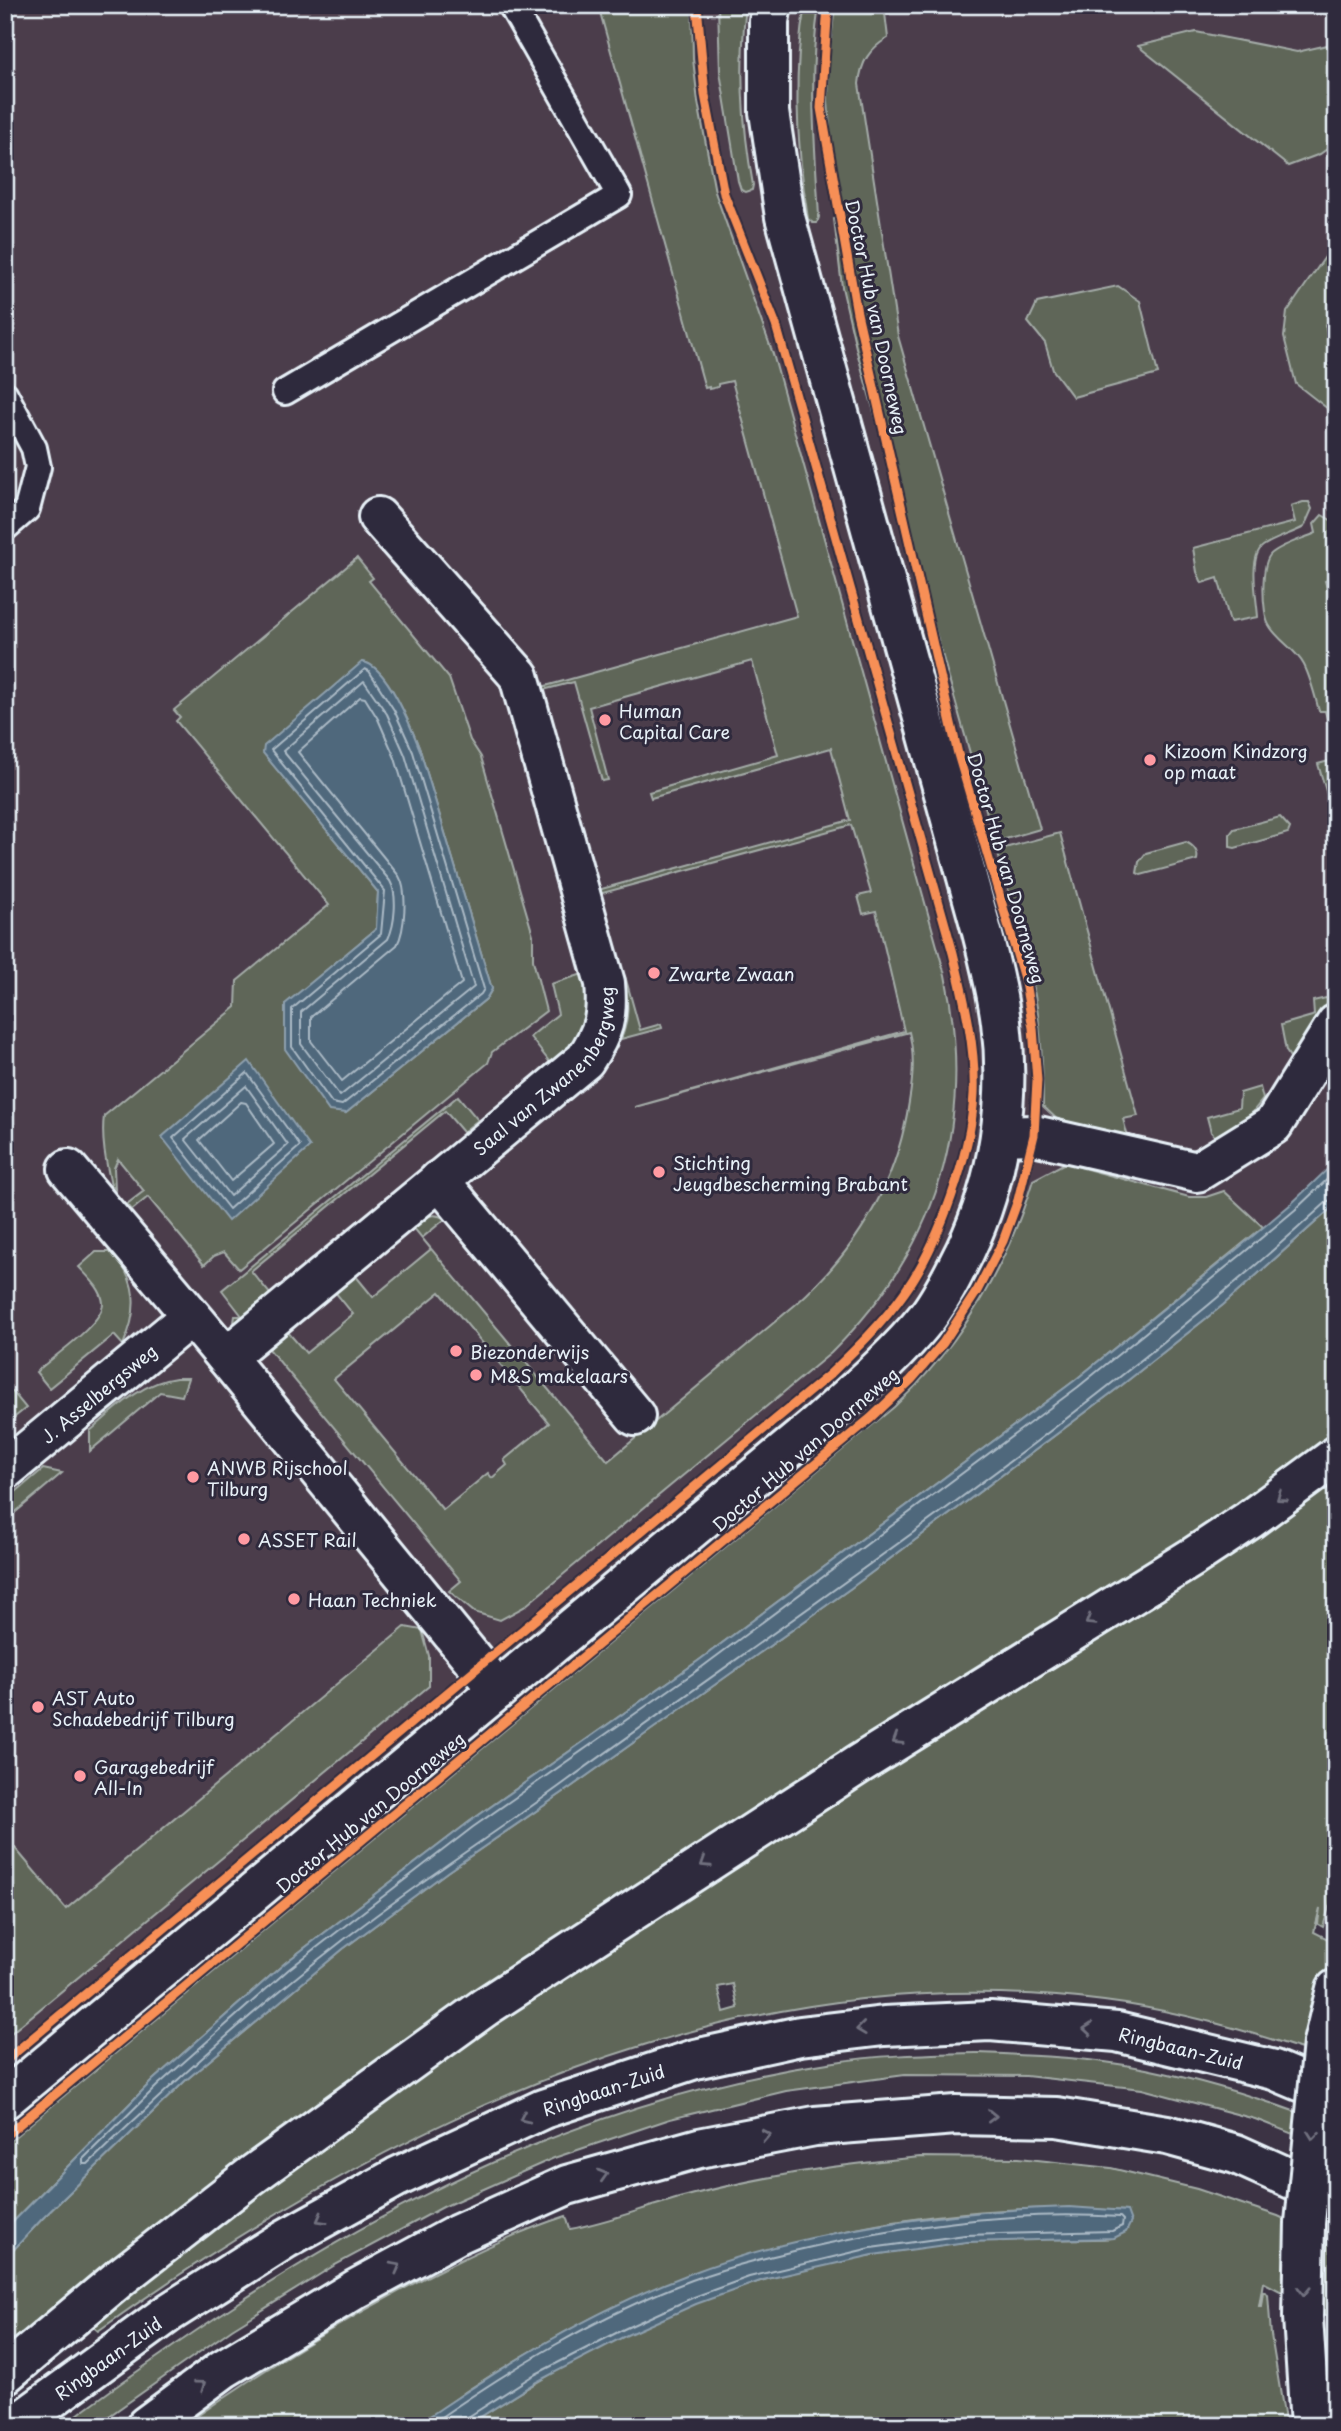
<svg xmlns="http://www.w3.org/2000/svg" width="1341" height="2431" font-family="'Playpen Sans',sans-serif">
<rect width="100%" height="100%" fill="#3c3344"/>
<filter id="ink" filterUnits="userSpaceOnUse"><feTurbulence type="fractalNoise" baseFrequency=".0143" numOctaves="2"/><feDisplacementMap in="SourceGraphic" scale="14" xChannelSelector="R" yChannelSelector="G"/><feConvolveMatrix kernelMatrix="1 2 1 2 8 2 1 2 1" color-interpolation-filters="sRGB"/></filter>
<g filter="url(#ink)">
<!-- built -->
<path fill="#4c3e4c" d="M5 5H1336V1216L1249 1293 357 1871 5 2175Z"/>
<!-- green -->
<g fill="#5f6659" stroke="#a4aca8" stroke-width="2" fill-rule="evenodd">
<path d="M598 5H692L693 59 698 102 715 192 773 354 945 975C976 1123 938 1247 831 1353L524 1607 500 1620 474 1612 449 1591 461 1581 269 1349 287 1331 306 1353 353 1314 335 1292 355 1275 373 1297 431 1249 413 1227C423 1219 432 1210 445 1219L422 1238 608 1461 795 1305C856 1251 897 1183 909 1102 913 1078 915 1056 909 1032L635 1107 904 1031 876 911 863 914 858 896 871 893 851 825 599 894 598 890 850 820 831 748 651 798 649 792 778 755 752 661 589 707 608 780 602 781 574 682 543 690 542 687 797 616 732 381 718 384V387L709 389V387L705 388ZM440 1292 549 1423 504 1460 507 1465 492 1478 488 1473 443 1510 334 1379Z"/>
<path d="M718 5H746C739 65 742 125 753 185L752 190 746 192 741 190 738 181 720 72Z"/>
<path d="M805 5H819C808 76 815 146 819 217L817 223H813L808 219C797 149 792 75 805 5Z"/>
<path d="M835 5H884L888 38C869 49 861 62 859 84L898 336 1040 829 995 842 857 352 842 287 834 219H836L828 101 829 60Z"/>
<path d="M1196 32 1297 52 1336 43V133L1327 149 1320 154 1288 166 1138 46Z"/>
<path d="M1336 241V322L1325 325 1336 363V439L1328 409 1296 384 1284 337 1287 312Z"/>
<path d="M1118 286 1140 301 1158 374 1073 397 1053 370 1045 343 1028 322 1037 303Z"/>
<path d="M1303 502H1309L1312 509 1304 527C1291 534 1275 538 1263 546 1248 557 1257 600 1258 617L1230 622 1218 578 1202 583 1197 572 1193 548 1295 522 1291 506Z"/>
<path d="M1322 515 1336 523V578L1325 581 1336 620V752L1325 711H1319C1315 696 1311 679 1304 665 1296 649 1278 641 1269 625 1262 614 1260 562 1272 553 1283 544 1302 539 1316 533L1314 524Z"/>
<path d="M357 558 373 578 369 581 449 678 470 740 481 757 533 935V960L546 1011 492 1052 488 1063 239 1269 224 1252 214 1256 204 1265 148 1197 132 1210 127 1204 144 1191 118 1159 114 1168 115 1189 111 1185C106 1162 101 1139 104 1116L236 1007 237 981 329 905 176 721 180 717 174 710ZM362 662C386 664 412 729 420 750L492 989 486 999 346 1113 285 1005 376 929 378 892 266 756Z"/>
<path d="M1336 759V825L1318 764Z"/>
<path d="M1280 817 1290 828 1288 833 1235 848 1230 847V834L1234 829Z"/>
<path d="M1060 833 1138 1116 1123 1119 1129 1141 1061 1123 1043 1106C1043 1073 1042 1041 1037 1008 1029 955 1011 902 997 850Z"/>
<path d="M1186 842C1193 845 1199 852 1197 860L1141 875 1137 873 1139 862 1146 853Z"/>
<path d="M586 973C596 1014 581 1039 552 1065L530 1037 558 1014 551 984Z"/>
<path d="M625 976 640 1030 661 1024 662 1028 621 1039C630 1017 629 1000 622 977Z"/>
<path d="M1326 998 1330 1000 1329 1003 1297 1054 1290 1057 1286 1051 1281 1025 1312 1016 1314 1015 1313 1001Z"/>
<path d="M1260 1087 1263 1099 1235 1134 1217 1139 1211 1132 1207 1117 1239 1108 1240 1093Z"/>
<path d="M458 1096 478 1120 463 1132 445 1111 251 1271 276 1301 242 1323 234 1322 235 1316H242L222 1290Z"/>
<path d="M1065 1163 1189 1197H1206L1224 1191 1263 1227 1074 1381 698 1661 469 1822 285 1963 153 2080 5 2230V2146L12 2139 894 1407C962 1344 1006 1268 1033 1180Z"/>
<path d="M1336 1204V1432L1288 1470 5 2352V2259L42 2219 186 2080 343 1949 447 1872 571 1787 851 1588 1122 1385 1223 1305Z"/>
<path d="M96 1252H112C138 1281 139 1310 123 1345L114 1335 49 1388 36 1372C51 1358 104 1323 103 1303 102 1289 88 1277 79 1267Z"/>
<path d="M176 1378H188L182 1396 160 1392 90 1451V1431C117 1408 140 1383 176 1378Z"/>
<path d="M12 1391 26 1408 5 1425V1396Z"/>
<path d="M43 1469 62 1473 5 1521V1501Z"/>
<path d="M1336 1478V1884L1323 1927 1318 1924 1320 1908 1314 1932 1336 1943V2061C1261 2034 1184 2011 1104 2001 733 1953 392 2121 98 2331L90 2324C352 2114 632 1928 916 1749 961 1721 1008 1695 1053 1668 1149 1608 1246 1547 1336 1478ZM733 1984 738 2008 724 2012 718 1987Z"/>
<path d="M405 1627 422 1630 429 1656V1686L5 2038V1836L66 1909Z"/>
<path d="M976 2053C1025 2055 1076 2057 1125 2065 1198 2078 1268 2100 1336 2127V2151L1255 2119 1142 2089 1026 2076 905 2075 786 2091 670 2119 554 2158 443 2207 335 2265 232 2329 95 2426H62C294 2254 536 2106 828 2063 877 2055 926 2054 976 2053Z"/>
<path d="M920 2157 1019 2158 1111 2168 1197 2189 1278 2216 1336 2243V2320L1263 2282 1259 2306H1261L1263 2291 1268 2294 1271 2335 1286 2426H466C554 2369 652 2314 751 2284 820 2262 893 2250 965 2242 1015 2236 1065 2242 1114 2238L1126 2211C951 2198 748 2238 592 2318 550 2340 508 2364 468 2390 456 2398 427 2422 416 2425 405 2429 370 2426 357 2426 299 2426 241 2426 183 2426 254 2375 328 2329 405 2288 457 2261 510 2234 566 2216L570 2229C609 2222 645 2207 683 2197 761 2176 840 2164 920 2157Z"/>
</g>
<!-- water -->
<g fill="#50687b" stroke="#8d9fad" stroke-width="2">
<path d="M362 662C386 663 412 729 420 750L492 989 486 999 346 1113 329 1111 285 1049V1004L376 929 378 892 263 753 264 746Z"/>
<path d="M249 1061 310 1147 228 1221 162 1137Z"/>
<path d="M1336 1161V1204L1223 1305 1122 1385 851 1588 571 1787 447 1872 343 1949 186 2080 42 2219 5 2259V2230L153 2080 285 1963 469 1822 698 1661 1074 1381 1236 1250 1291 1204Z"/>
<path d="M1069 2207 1127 2211 1131 2222 1126 2232 1114 2238 966 2242 873 2255 763 2280 696 2304 627 2335 536 2382 466 2426H415C501 2367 591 2311 689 2274 805 2230 945 2211 1069 2207Z"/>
</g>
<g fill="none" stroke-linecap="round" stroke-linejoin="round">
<!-- shore -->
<g stroke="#abbac6" stroke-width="2">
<path d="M365 669 369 671 394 710 413 752 484 989 481 994 342 1105 332 1103 292 1047V1009L381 934 385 891 271 750Z"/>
<path d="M364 681 387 714 405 755 474 987 340 1096 301 1044V1012L388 939C395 925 398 895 390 881L283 751Z"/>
<path d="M360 697 365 698 378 719 395 758 462 983 342 1081 311 1041V1017L397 945C405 930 408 891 399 876L298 752Z"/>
<path d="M247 1073 300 1146 229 1209 173 1138Z"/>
<path d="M246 1086 288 1145 230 1196 185 1139Z"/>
<path d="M241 1102 246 1103 274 1144 231 1181 199 1140Z"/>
<path d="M1336 1171 1296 1209 1241 1255 1078 1387 702 1667 473 1827 289 1969 158 2085 83 2159V2164H88C168 2087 249 2013 337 1945 411 1886 492 1836 568 1780 826 1593 1093 1416 1328 1201L1336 1199"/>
<path d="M428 2426C510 2369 598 2315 692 2280 736 2264 780 2254 825 2244 922 2223 1021 2210 1120 2217L1123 2220 1122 2226 1112 2231 965 2235 871 2248 749 2277 694 2297 624 2329 532 2376 468 2417 464 2426"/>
</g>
<!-- lane casing -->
<g stroke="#e8f1f8" stroke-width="30">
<g id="lane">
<path d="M285 392 619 195 511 5"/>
<path d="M5 394 34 448 38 467 27 509 5 528"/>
</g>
</g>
<!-- street casing -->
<g stroke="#e8f1f8" stroke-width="44">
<g id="street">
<path d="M1001 1136 1034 1135 1197 1172 1273 1125 1336 1024"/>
<path d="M68 1169 226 1357 498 1690"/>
<path d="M439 1180 635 1416"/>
<path id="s1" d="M226 1357 585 1060C604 1031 608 1017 605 983L519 676 378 517"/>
<path id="s2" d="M5 1470 190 1317"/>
<path d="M5 2099 818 1424C856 1390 895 1357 928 1316 943 1296 954 1273 965 1251 999 1180 1011 1100 1001 1022 997 990 989 959 981 928L785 217 769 112V21L772 5"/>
</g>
</g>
<!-- secondary casing -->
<g stroke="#e8f1f8" stroke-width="44">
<g id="secondary">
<path d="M1323 2043 1336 1989"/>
<path d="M1305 2223 1303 2317 1310 2426"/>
<path d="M5 2374 121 2277 251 2176 485 2007 859 1764 1193 1557 1249 1520 1336 1456"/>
<path id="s3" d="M14 2426 170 2312 285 2239 397 2177 543 2109 695 2059 800 2036 884 2026 990 2021 1117 2032 1274 2070 1336 2096"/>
<path d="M146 2426 223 2369 356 2289 458 2234 567 2185 699 2148 815 2126 956 2115 1057 2117 1167 2135 1236 2154 1336 2199"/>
</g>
</g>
<!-- lane -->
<use href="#lane" stroke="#2f2a3d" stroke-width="24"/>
<!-- street -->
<use href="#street" stroke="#2f2a3d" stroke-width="38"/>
<!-- secondary -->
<use href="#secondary" stroke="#2f2a3d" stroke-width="38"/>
<!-- secondary-bridge casing -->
<g stroke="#e8f1f8" stroke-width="44" stroke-linecap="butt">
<path id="secondary-bridge" d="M1305 2223 1323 2043"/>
</g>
<!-- secondary-bridge -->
<use href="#secondary-bridge" stroke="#2f2a3d" stroke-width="38"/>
<!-- cycleway casing -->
<g stroke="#2f2a3d" stroke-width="13">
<g id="cycleway">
<path d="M5 2061 829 1375C856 1349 882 1324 904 1293 939 1244 971 1154 974 1094 976 1046 964 999 953 953L776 325 724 194 705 95 697 5"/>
<path d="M5 2136 871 1418 911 1380 943 1343 977 1291 1003 1241 1018 1200 1034 1135 1037 1080 1033 1028 1025 982 958 754 857 313 821 108 828 5"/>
</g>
</g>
<!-- cycleway -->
<use href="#cycleway" stroke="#f78f57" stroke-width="9"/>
</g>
<!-- one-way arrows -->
<defs><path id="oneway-chevron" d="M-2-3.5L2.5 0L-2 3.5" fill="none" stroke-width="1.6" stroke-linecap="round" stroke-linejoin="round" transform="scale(1.75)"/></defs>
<g stroke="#70707e">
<use href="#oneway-chevron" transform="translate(1281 1497) rotate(145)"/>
<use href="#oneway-chevron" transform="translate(1090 1621) rotate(148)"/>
<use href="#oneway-chevron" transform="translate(897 1740) rotate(148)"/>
<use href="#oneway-chevron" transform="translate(705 1863) rotate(147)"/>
<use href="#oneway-chevron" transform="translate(861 2029) rotate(173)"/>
<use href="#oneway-chevron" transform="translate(1088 2029) rotate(-175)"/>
<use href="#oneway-chevron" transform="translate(992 2116) rotate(1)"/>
<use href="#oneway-chevron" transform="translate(524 2118) rotate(155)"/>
<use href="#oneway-chevron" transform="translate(766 2135) rotate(-11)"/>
<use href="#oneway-chevron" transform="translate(1313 2135) rotate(96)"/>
<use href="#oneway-chevron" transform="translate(603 2175) rotate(-16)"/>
<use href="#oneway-chevron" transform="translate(321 2219) rotate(151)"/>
<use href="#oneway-chevron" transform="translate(396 2267) rotate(-28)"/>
<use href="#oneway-chevron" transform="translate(1304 2291) rotate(91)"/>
<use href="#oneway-chevron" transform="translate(201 2385) rotate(-36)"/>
</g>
</g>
<!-- markers -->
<g fill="#ff9aa2" stroke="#2f2a3d" stroke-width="2.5">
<circle cx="605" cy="720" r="7"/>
<circle cx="1150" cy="760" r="7"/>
<circle cx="654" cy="973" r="7"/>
<circle cx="659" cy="1172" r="7"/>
<circle cx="456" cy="1351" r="7"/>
<circle cx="476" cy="1375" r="7"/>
<circle cx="193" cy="1477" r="7"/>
<circle cx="244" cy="1539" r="7"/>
<circle cx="294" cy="1599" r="7"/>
<circle cx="38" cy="1707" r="7"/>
<circle cx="80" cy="1776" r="7"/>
</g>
<g text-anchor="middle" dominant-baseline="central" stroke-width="6" stroke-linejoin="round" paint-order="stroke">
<!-- street labels -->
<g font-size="18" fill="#e8f1f8" stroke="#2f2a3d">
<text transform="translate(877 317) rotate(78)">Doctor Hub van Doorneweg</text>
<text transform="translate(1007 868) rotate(74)">Doctor Hub van Doorneweg</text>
<text stroke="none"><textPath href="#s1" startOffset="434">Saal van Zwanenbergweg</textPath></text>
<text stroke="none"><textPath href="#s2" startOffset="121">J. Asselbergsweg</textPath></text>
<text transform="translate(805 1449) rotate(-41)">Doctor Hub van Doorneweg</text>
<text transform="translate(370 1812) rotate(-40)">Doctor Hub van Doorneweg</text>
<text stroke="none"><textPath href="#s3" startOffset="1270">Ringbaan-Zuid</textPath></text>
<text stroke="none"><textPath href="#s3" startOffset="682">Ringbaan-Zuid</textPath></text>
<text stroke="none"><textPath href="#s3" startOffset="116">Ringbaan-Zuid</textPath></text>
</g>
<!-- poi labels -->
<g font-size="18" fill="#e8f1f8" stroke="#2f2a3d" text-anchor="start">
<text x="619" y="710">Human<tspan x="619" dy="21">Capital Care</tspan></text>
<text x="1164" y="750">Kizoom Kindzorg<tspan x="1164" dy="21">op maat</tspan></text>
<text x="668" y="973">Zwarte Zwaan</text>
<text x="673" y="1162">Stichting<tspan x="673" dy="21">Jeugdbescherming Brabant</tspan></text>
<text x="470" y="1351">Biezonderwijs</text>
<text x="490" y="1375">M&amp;S makelaars</text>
<text x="207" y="1467">ANWB Rijschool<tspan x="207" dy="21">Tilburg</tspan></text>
<text x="258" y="1539">ASSET Rail</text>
<text x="308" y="1599">Haan Techniek</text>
<text x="52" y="1697">AST Auto<tspan x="52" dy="21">Schadebedrijf Tilburg</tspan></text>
<text x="94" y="1766">Garagebedrijf<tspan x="94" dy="21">All-In</tspan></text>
</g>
</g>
<!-- margin -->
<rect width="1341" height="2431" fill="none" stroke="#2f2a3d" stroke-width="28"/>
<rect x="14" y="14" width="1313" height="2403" fill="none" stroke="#e8f1f8" stroke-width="2.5" filter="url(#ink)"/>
</svg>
